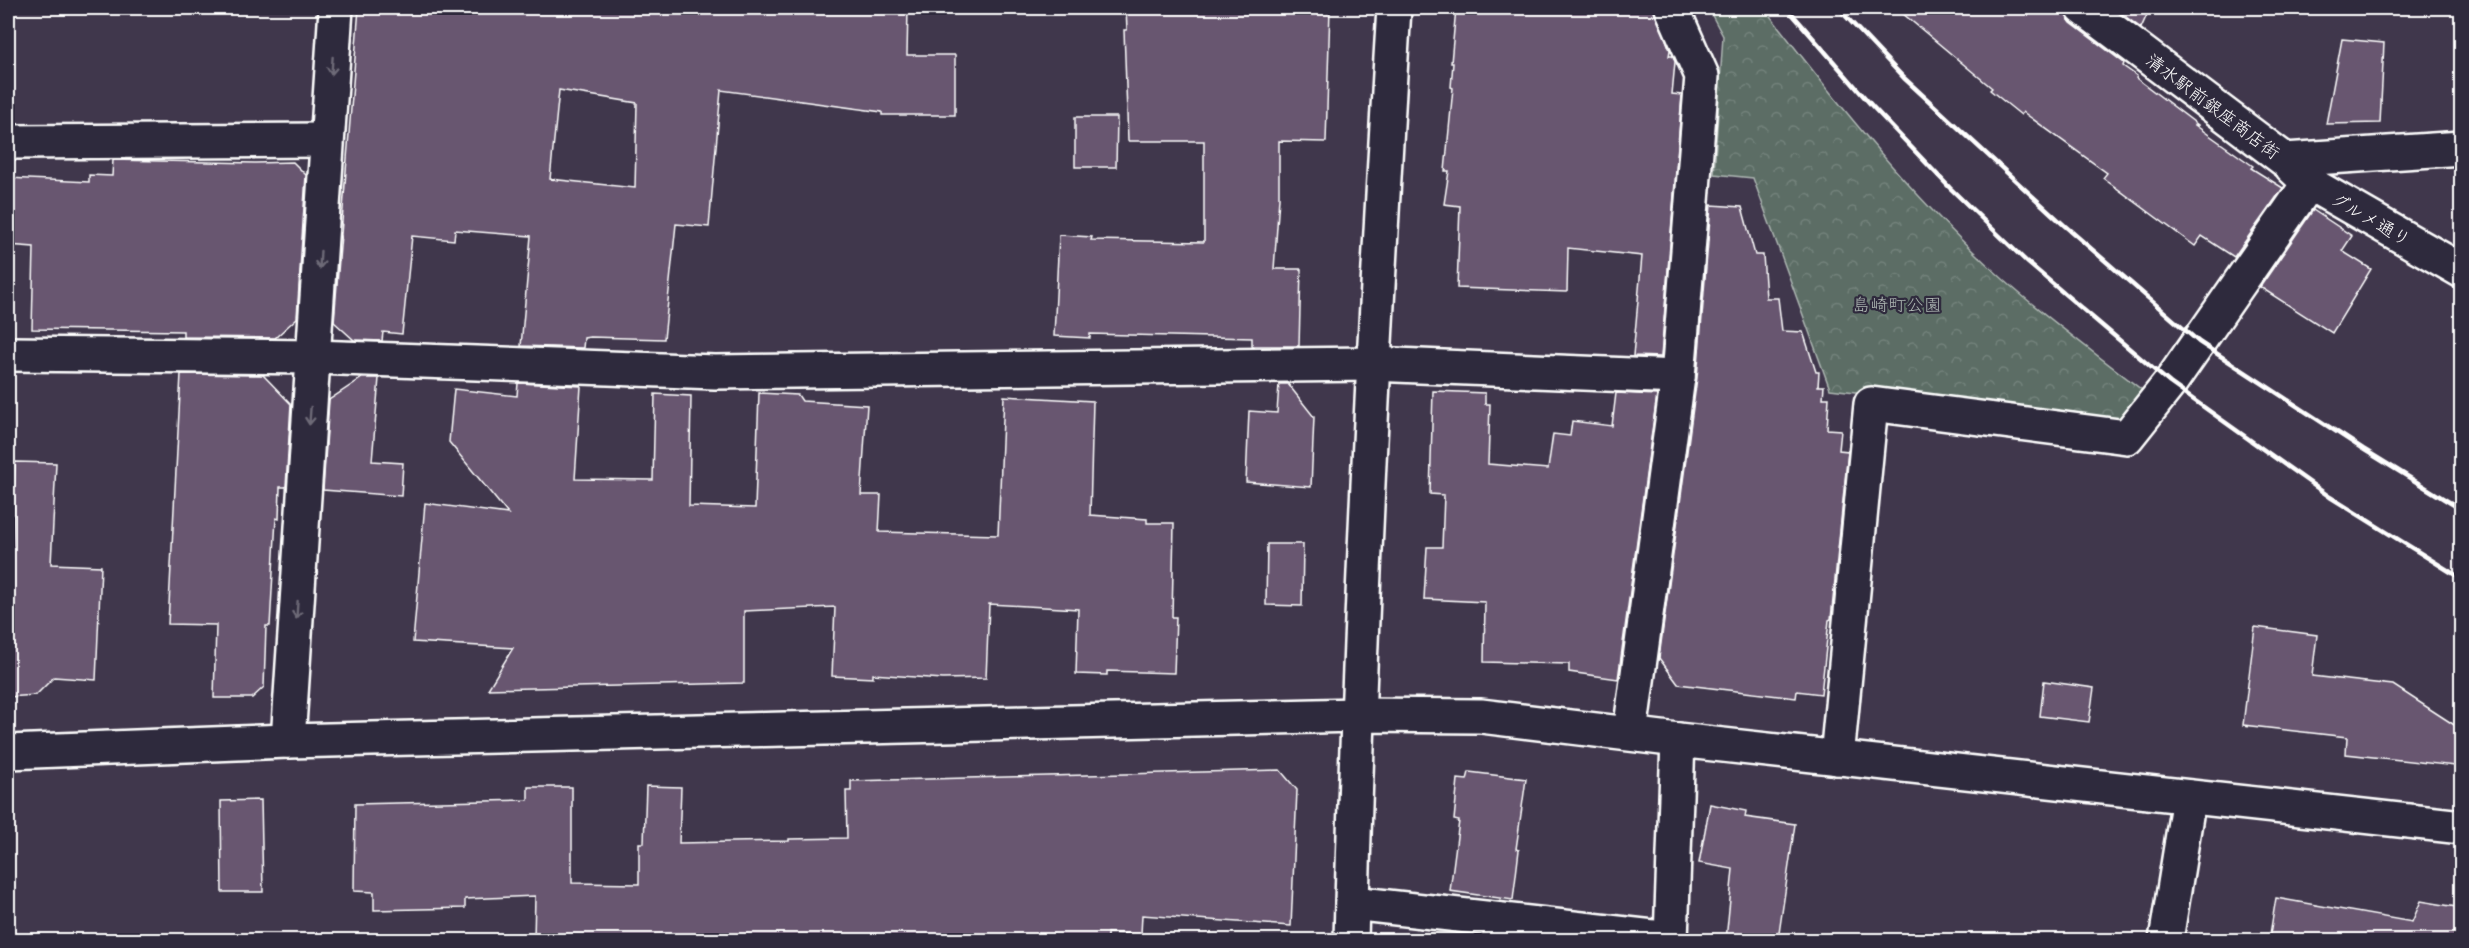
<svg xmlns="http://www.w3.org/2000/svg" width="2469" height="948" font-family="Delius,'Klee One',sans-serif">
<defs>
<pattern id="park-crowns" width="20" height="18" patternUnits="userSpaceOnUse" patternTransform="scale(1.5)"><rect width="20" height="18" fill="#5b6d65"/><path d="M2 6a3 3 0 1 1 6 0M12 15a3 3 0 1 1 6 0" fill="none" stroke="#74837c"/></pattern>
</defs>
<rect width="100%" height="100%" fill="#40374c"/>
<filter id="ink" filterUnits="userSpaceOnUse"><feTurbulence type="fractalNoise" baseFrequency=".0167" numOctaves="2"/><feDisplacementMap in="SourceGraphic" scale="12" xChannelSelector="R" yChannelSelector="G"/><feConvolveMatrix kernelMatrix="1 2 1 2 8 2 1 2 1" color-interpolation-filters="sRGB"/></filter>
<g filter="url(#ink)">
<!-- park -->
<path fill="url(#park-crowns)" stroke="#adb6b2" stroke-width="1.5" d="M1708 8H1764C1837 103 1913 199 2004 280 2048 319 2096 354 2142 390L2124 423 1830 389 1753 178 1714 174 1723 36Z"/>
<!-- building -->
<g fill="#675670" stroke="#fff" stroke-width="1.5" fill-rule="evenodd">
<path d="M359 8H908L907 55H955V115H882V112L721 90 709 227 676 224 664 339 590 337 584 338 583 348 521 346 531 236 455 230 454 240 412 236 402 334 383 332 382 341 354 340 334 322ZM559 90 637 103 635 188 550 179Z"/>
<path d="M1126 8H1330L1326 142 1279 141V198L1274 269H1301L1299 346H1252V338L1090 334V338L1054 336 1059 235 1092 237 1091 240 1204 242V141H1128L1124 30H1127Z"/>
<path d="M1456 8H1654L1670 50 1669 56H1673L1675 62 1672 94 1682 95 1661 357 1633 356 1642 256 1568 248 1567 292 1457 288 1460 206 1444 204 1449 171H1445L1453 88 1451 87 1453 63H1451Z"/>
<path d="M1896 8H2065L2066 16 2071 23 2124 63 2123 66 2137 76 2136 78 2198 125H2195L2253 166 2251 168 2283 188 2234 257 2202 236 2195 246 2103 178 2107 173 2023 112 2021 115 1990 90 1992 88Z"/>
<path d="M2114 8H2150L2141 28Z"/>
<path d="M2342 39 2384 43 2380 123 2326 124Z"/>
<path d="M1075 117H1117L1116 167H1075Z"/>
<path d="M113 160 255 163 293 162 306 175 297 318 275 338 183 337V331L32 329 34 247 8 245V178L89 182V175L112 176Z"/>
<path d="M1711 205 1742 207 1755 255H1763L1766 298H1778L1782 331 1803 332 1816 372H1819L1818 386H1824L1823 398H1829L1827 429 1841 430 1839 450 1848 451 1831 619 1829 620 1821 694 1797 691 1796 698 1678 684 1659 658 1697 378Z"/>
<path d="M2313 210 2352 236 2342 251 2371 269 2332 333 2260 287Z"/>
<path d="M181 374 263 375 291 404 286 487H280L279 519 276 518 270 626H266L264 687 252 698H214L216 625 168 624Z"/>
<path d="M362 378H379L372 461 403 463 401 496 323 490 329 400Z"/>
<path d="M518 383 581 386 575 479 653 480 655 394 691 396 689 506 755 508 759 393 798 395 802 401 867 405 861 495H881L879 532 998 535 1004 396 1093 401 1090 515 1147 519V523H1174L1172 617H1176L1174 673 1107 671V675L1076 674 1078 609 989 604 986 678 943 679 873 674V678L832 676 835 607 744 611V683L488 689 513 648 413 642 425 503 508 514 449 442 454 389 517 396Z"/>
<path d="M1279 384H1288L1314 417 1311 487 1246 482 1249 411 1277 413Z"/>
<path d="M1433 391 1485 393V404H1490L1488 464 1548 469 1553 434 1570 436 1572 421 1612 426 1616 393 1657 395 1618 679 1569 672V664L1484 662 1485 602 1424 599 1427 547H1442L1444 495 1430 494Z"/>
<path d="M15 462 56 463 51 564 101 566 96 680 54 677 36 695 8 697Z"/>
<path d="M1267 544H1303L1302 606 1266 605Z"/>
<path d="M2255 627 2317 635 2312 676 2393 685 2459 728 2455 766 2346 754 2347 737 2243 725Z"/>
<path d="M2044 681 2094 688 2089 722 2040 716Z"/>
<path d="M1280 770 1297 790 1291 926 1142 915 1141 934 1107 933V940H534L535 896 465 899V908L374 910V892L354 891 355 804 528 800V787H572V883L639 884V843H644L646 786 681 787 679 843 789 841V839L847 838 846 791H851V781Z"/>
<path d="M1469 772 1526 779 1516 849 1519 850 1513 900 1450 891 1459 821 1454 820 1458 779 1467 780Z"/>
<path d="M261 800 263 892H222L221 801Z"/>
<path d="M1710 804 1746 811 1745 817 1795 824 1778 940H1726L1733 869 1699 863Z"/>
<path d="M2276 898 2412 922 2421 901 2462 908V940H2269Z"/>
</g>
<g fill="none" stroke-linecap="round" stroke-linejoin="round">
<!-- street casing -->
<g stroke="#fff" stroke-width="38">
<g id="street">
<path d="M1672 8 1702 76 1678 377"/>
<path d="M2083 8 2285 160 2462 148"/>
<path d="M8 142 326 140"/>
<path d="M2292 167 2309 183 2462 271"/>
<path d="M1372 364 1678 377 1630 733"/>
<path d="M288 741 336 8"/>
<path d="M1837 758 1871 404 2127 437 2170 383 2309 183"/>
<path d="M1352 903 1671 939"/>
<path d="M1671 940 1678 740"/>
<path d="M2166 940 2189 797"/>
</g>
</g>
<!-- secondary casing -->
<g stroke="#fff" stroke-width="38">
<g id="secondary">
<path d="M8 354 314 357 715 372 1372 364"/>
<path d="M8 752 288 741 1357 715 1481 716 1678 740 2462 827"/>
<path d="M1351 940C1359 629 1375 318 1394 8"/>
</g>
</g>
<!-- street -->
<use href="#street" stroke="#2f2a3d" stroke-width="33"/>
<!-- secondary -->
<use href="#secondary" stroke="#2f2a3d" stroke-width="33"/>
<!-- rail -->
<g stroke="#fff" stroke-width="4.5">
<path d="M1787 8 1873 107 1950 188 2027 262 2170 383 2330 497 2462 579"/>
<path d="M1838 8 1904 78 2065 226 2199 342 2363 449 2462 510"/>
</g>
</g>
<!-- one-way arrows -->
<defs><path id="oneway-shaft" d="M-6 0H5M1.5-3L5.5 0L1.5 3" fill="none" stroke-width="1.6" stroke-linecap="round" stroke-linejoin="round" transform="scale(1.5)"/></defs>
<g stroke="#6d6a77">
<use href="#oneway-shaft" transform="translate(332 66) rotate(94)"/>
<use href="#oneway-shaft" transform="translate(320 260) rotate(93)"/>
<use href="#oneway-shaft" transform="translate(310 416) rotate(94)"/>
<use href="#oneway-shaft" transform="translate(297 610) rotate(94)"/>
</g>
</g>
<g text-anchor="middle" dominant-baseline="central" stroke-width="4.5" stroke-linejoin="round" paint-order="stroke">
<!-- street labels -->
<g font-size="18" fill="#fff" stroke="#2f2a3d">
<text transform="translate(2213 106) rotate(37)">清水駅前銀座商店街</text>
<text transform="translate(2371 219) rotate(30)">グルメ通り</text>
</g>
<!-- park labels -->
<g font-size="18" fill="#adb6b2" stroke="#2f2a3d">
<text x="1897" y="304">島崎町公園</text>
</g>
</g>
<!-- margin -->
<rect width="2469" height="948" fill="none" stroke="#2f2a3d" stroke-width="30"/>
<rect x="15" y="15" width="2439" height="918" fill="none" stroke="#fff" stroke-width="2" filter="url(#ink)"/>
</svg>
